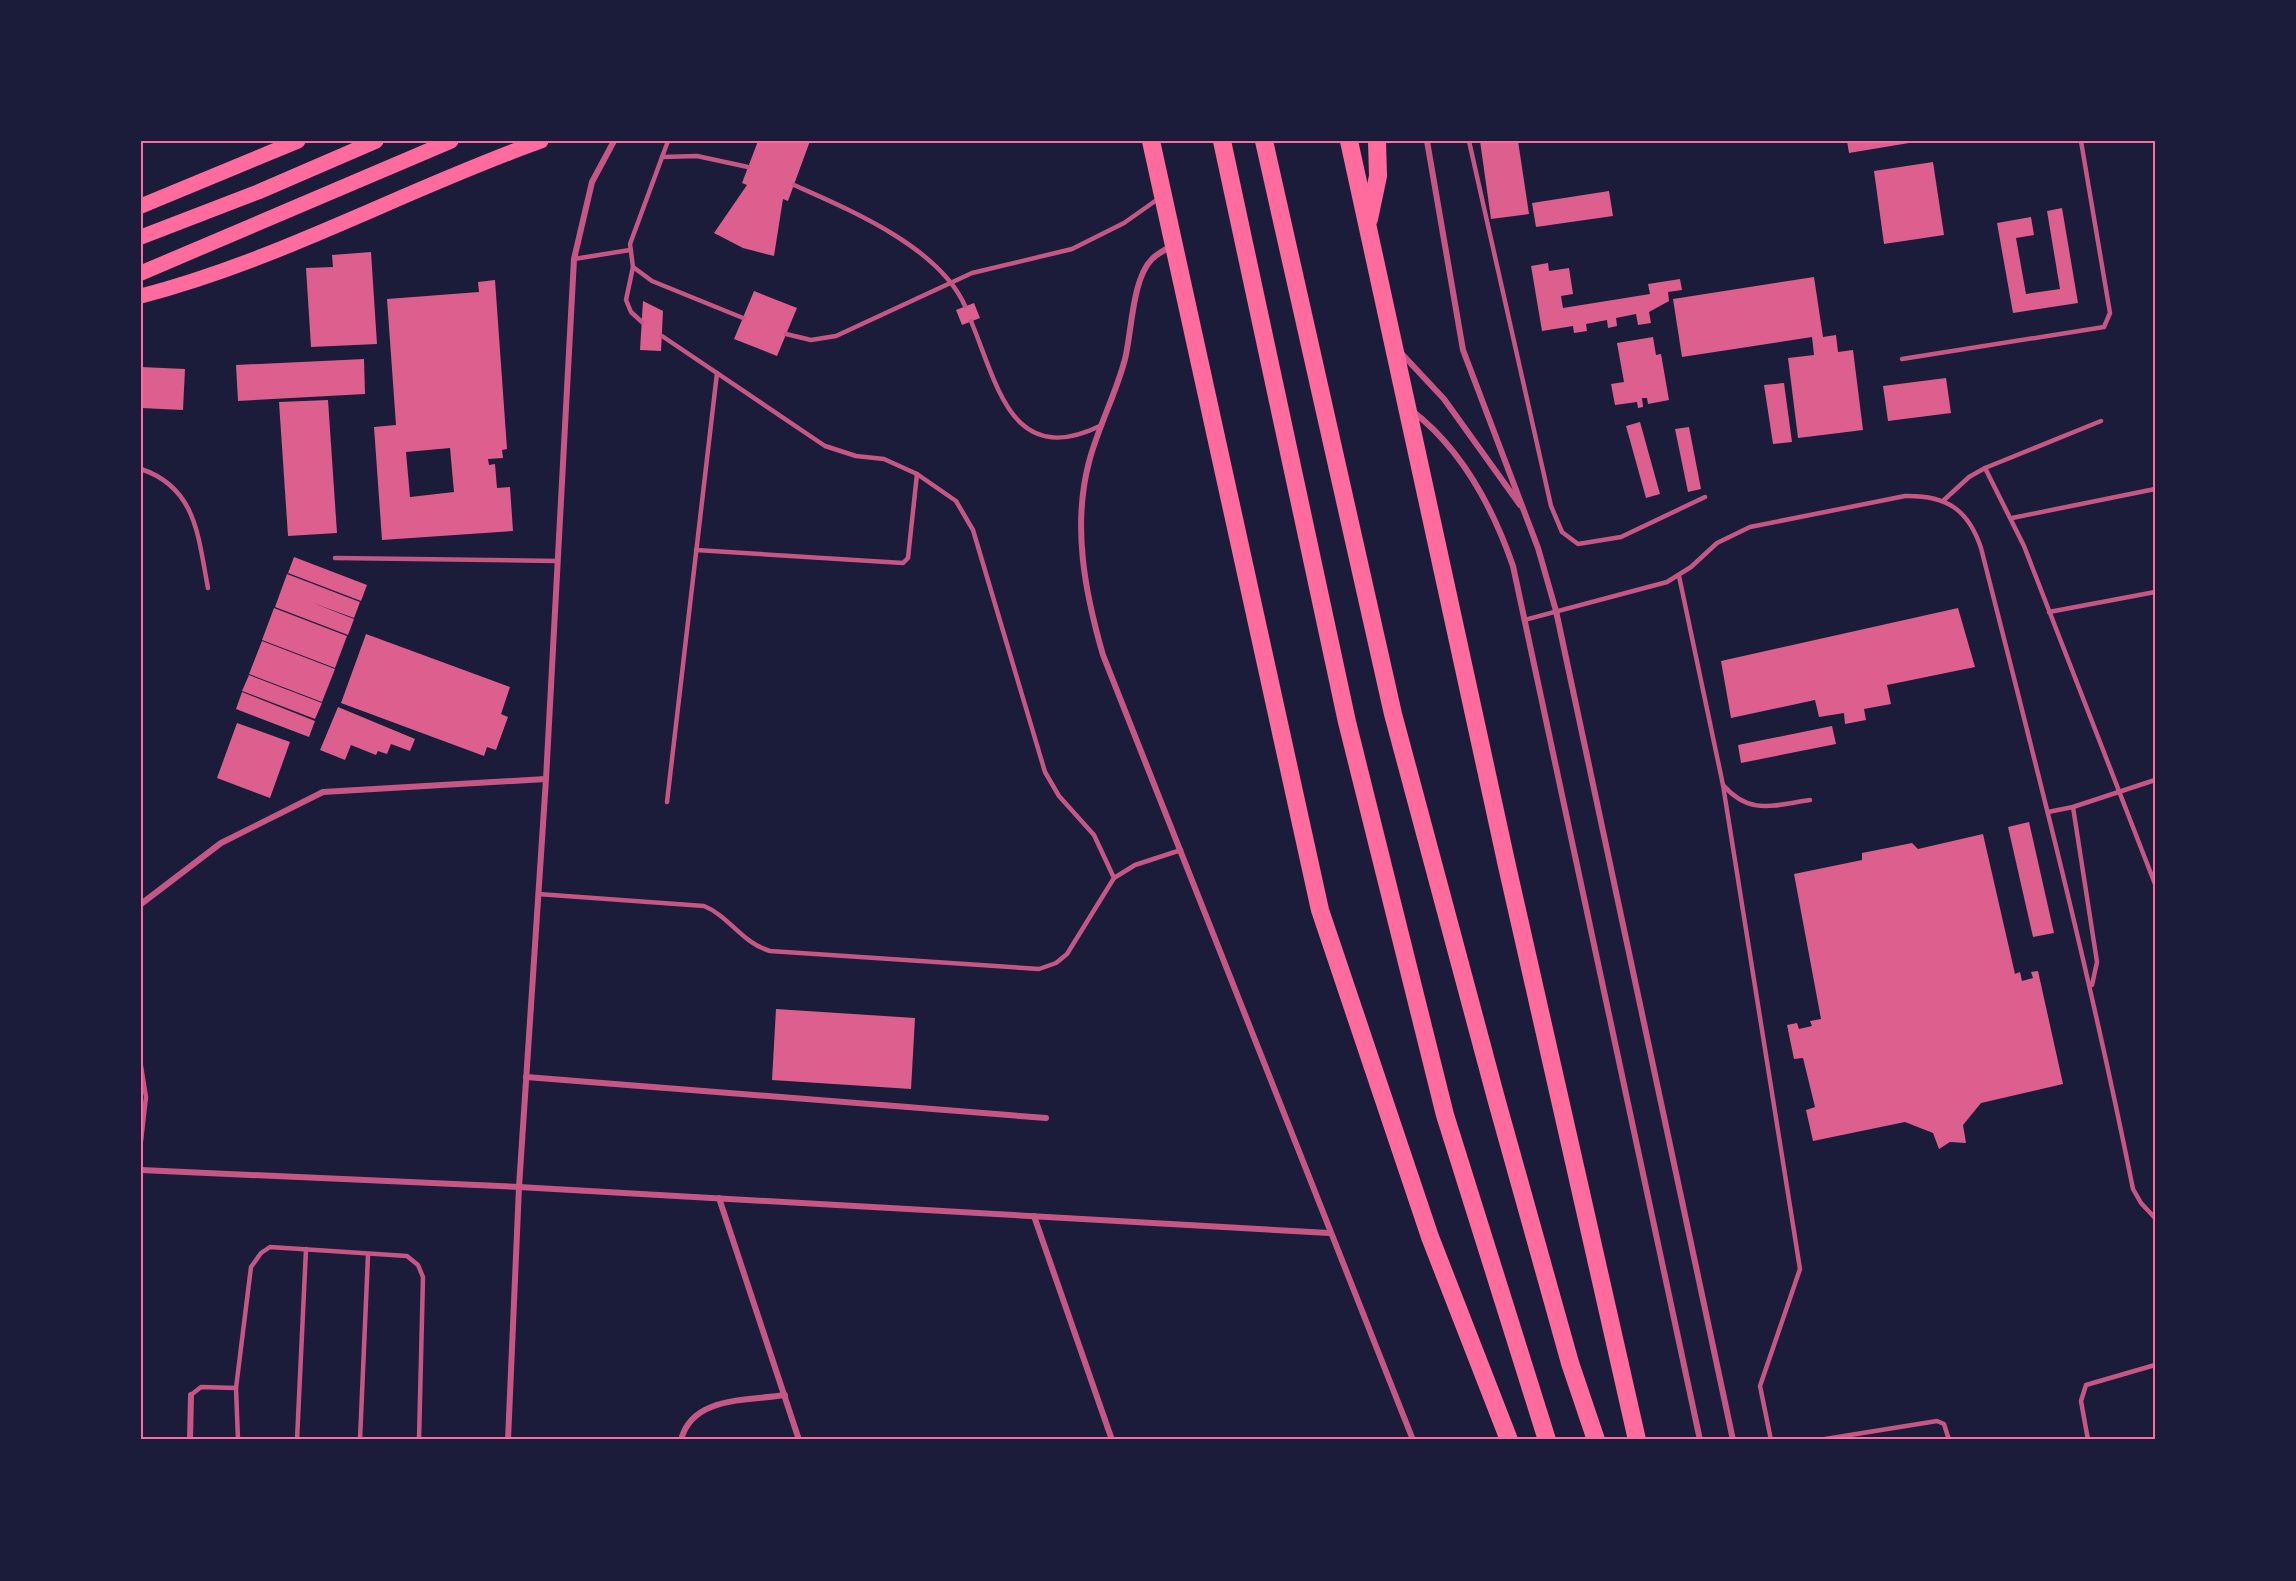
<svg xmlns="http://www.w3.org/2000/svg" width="2296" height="1581" font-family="Rubik,sans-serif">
<rect width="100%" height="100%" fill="#1b1b3a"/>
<!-- building -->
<g fill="#dd5f8e" fill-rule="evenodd">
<path d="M758 141H810L788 201 783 199 774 256 743 248 714 233 747 185 742 183Z"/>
<path d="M1480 141H1518L1529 214 1491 219Z"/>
<path d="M1847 141H1915V142L1849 153Z"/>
<path d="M1933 162 1944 235 1884 244 1874 171Z"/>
<path d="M1609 191 1613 216 1536 227 1532 203Z"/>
<path d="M2062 208 2078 303 2013 313 1997 223 2031 217 2034 235 2016 238 2026 294 2060 289 2047 211Z"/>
<path d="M371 252 377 344 311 347 306 268 333 267 332 255Z"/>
<path d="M1548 263 1549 271 1569 268 1573 294 1561 296 1563 308 1650 294 1648 284 1680 279 1682 290 1668 292 1669 301 1649 312 1651 323 1638 325 1636 314 1616 318 1617 326 1608 328 1607 320 1586 324 1587 331 1574 333 1573 326 1542 331 1531 266Z"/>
<path d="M1814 277 1823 337 1836 335 1838 352 1853 350 1863 430 1798 438 1788 358 1814 355 1812 337 1682 357 1673 299Z"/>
<path d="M495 280 507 449 502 450 503 458 488 459 489 465 495 464 497 488 510 487 513 531 382 540 374 427 396 425 387 299 479 292 478 282ZM450 448 454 492 410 497 406 452Z"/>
<path d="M754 291 797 308 777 356 734 339Z"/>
<path d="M643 301 663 311 661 351 640 350Z"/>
<path d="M974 303 980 318 962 325 956 310Z"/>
<path d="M1653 337 1656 355 1661 354 1669 400 1648 404 1647 398H1642L1643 407 1638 408 1637 402 1615 405 1611 384 1624 382 1617 343Z"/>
<path d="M364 359 365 394 238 401 236 365Z"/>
<path d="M141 367 185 369 183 410 141 408Z"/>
<path d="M1946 378 1951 413 1888 421 1883 386Z"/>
<path d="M1784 383 1792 442 1773 444 1764 385Z"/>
<path d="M328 400 337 533 288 536 279 402Z"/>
<path d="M1640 422 1660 494 1646 498 1626 426Z"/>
<path d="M1689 427 1701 489 1688 492 1675 429Z"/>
<path d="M294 557 367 585 361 601 288 573Z"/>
<path d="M287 574 360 602 354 618 313 603 354 619 348 635 275 607Z"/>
<path d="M274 608 347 636 335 668 262 640Z"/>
<path d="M1958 608 1975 667 1887 685 1891 704 1864 709 1866 720 1845 724 1844 713 1819 717 1815 700 1731 718 1721 661Z"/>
<path d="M366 634 510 687 501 714 508 717 496 750 487 747 484 756 341 703Z"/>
<path d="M262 641 335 669 322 702 249 674Z"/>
<path d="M249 675 322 703 315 719 242 691Z"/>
<path d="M242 692 315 721 309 737 236 709Z"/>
<path d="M338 707 415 739 410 751 391 744 387 754 378 751 376 755 351 745 345 760 320 750Z"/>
<path d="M237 723 290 742 270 798 217 778Z"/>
<path d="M1832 726 1836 744 1741 763 1738 745Z"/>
<path d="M2029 822 2054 933 2033 937 2008 827Z"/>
<path d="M1983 834 2015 974 2020 972 2022 981 2033 978 2031 972 2038 971 2063 1084 1981 1103 1963 1125 1966 1143 1950 1142 1939 1149 1933 1133 1905 1122 1813 1141 1806 1110 1815 1107 1803 1058 1794 1059 1787 1025 1797 1023 1799 1029 1812 1026 1810 1021 1821 1019 1794 874 1862 860V853L1912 843 1918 849Z"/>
<path d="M776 1009 915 1018 911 1089 772 1080Z"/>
</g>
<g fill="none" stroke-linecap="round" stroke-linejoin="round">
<!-- service -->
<g stroke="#c65784" stroke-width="4.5">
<path d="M1469 141 1551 506 1562 532 1578 544 1621 537 1705 497"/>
<path d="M662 157 697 156 748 167"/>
<path d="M794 185C850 210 939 247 965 306"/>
<path d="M574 259 630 250"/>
<path d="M633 267 652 281 743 318"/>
<path d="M971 321C998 386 1012 470 1102 425"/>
<path d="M642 322 631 312 626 300 633 267 630 244 668 141"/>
<path d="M786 334 811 340 836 336 972 273 1072 249 1124 223 1158 199"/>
<path d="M662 336 825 446 856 456 884 459 917 474 956 501 973 530 1045 772 1059 796 1094 835 1114 878"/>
<path d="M1902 359 2104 327 2110 313 2081 141"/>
<path d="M1985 468 2024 546 2155 884"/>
<path d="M141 469C197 488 198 537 208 588"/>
<path d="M1944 500 1969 477 1985 468 2101 421"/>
<path d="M2012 518 2155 489"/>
<path d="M696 550 903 563 908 558 917 474"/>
<path d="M335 558 558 561"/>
<path d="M1679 576 1723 785C1750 816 1774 805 1810 800"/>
<path d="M2049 612 2155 592"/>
<path d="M1524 620 1667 582 1691 567 1717 543 1750 527 1905 496C1946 495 1968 509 1981 548 2035 761 2090 973 2133 1189L2141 1203 2155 1218"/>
<path d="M1723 785 1800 1269 1760 1386 1771 1440"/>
<path d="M667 802 717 373"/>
<path d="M2073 807 2097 962 2092 985"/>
<path d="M2048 812 2073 807 2155 780"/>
<path d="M538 894 704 906C729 916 742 943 770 951L1039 969 1056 963 1067 954 1114 878 1135 865 1181 850"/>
<path d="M141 1066 146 1097 141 1141"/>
<path d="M191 1395 201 1387 236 1388"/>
<path d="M238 1440 236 1388 251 1267 261 1253 270 1247 407 1256 418 1265 423 1277 419 1440"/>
<path d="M297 1440 306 1249"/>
<path d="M360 1440 368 1255"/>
<path d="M1819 1440 1937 1421 1944 1424 1949 1440"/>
<path d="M2088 1440 2081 1401 2086 1385 2155 1365"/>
</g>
<!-- minor -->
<g stroke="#c65784" stroke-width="6">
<path d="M1427 141 1463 350 1538 548 1556 611 1733 1440"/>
<path d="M1171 246C1165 250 1157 254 1152 259 1132 279 1132 331 1125 359 1116 394 1098 427 1089 462 1072 526 1085 593 1103 655L1413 1440"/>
<path d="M1401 353 1444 399 1520 505"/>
<path d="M1411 410C1461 448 1493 508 1513 566L1700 1440"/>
<path d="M141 904 221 843 323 792 546 779"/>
<path d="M526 1077 1046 1118"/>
<path d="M141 1170 519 1187 1329 1233"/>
<path d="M719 1198 799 1440"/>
<path d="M1034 1216 1112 1440"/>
<path d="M190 1440 191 1395"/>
<path d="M508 1440 519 1187 546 779 574 259 592 182 614 141"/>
<path d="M681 1440C692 1396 747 1401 785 1395"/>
</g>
<!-- primary -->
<g stroke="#ff6b9d" stroke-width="15">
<path d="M141 206 298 141"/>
<path d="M141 237 258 192 376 141"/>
<path d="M141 273 451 141"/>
<path d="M141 296C280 260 406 189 541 141"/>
</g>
<!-- motorway -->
<g stroke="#ff6b9d" stroke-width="18">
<path d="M1151 141 1320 910 1430 1237 1509 1440"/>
<path d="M1222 141 1347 722 1445 1115 1547 1440"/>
<path d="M1264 141 1393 714 1497 1102 1570 1363 1596 1440"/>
<path d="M1349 141 1507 866 1637 1440"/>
<path d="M1369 219 1378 176 1377 141"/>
</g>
</g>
<!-- border -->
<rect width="2296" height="1581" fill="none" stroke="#1b1b3a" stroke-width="285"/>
<rect x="142" y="142" width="2012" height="1296" fill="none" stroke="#ff6b9d" stroke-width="2"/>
</svg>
